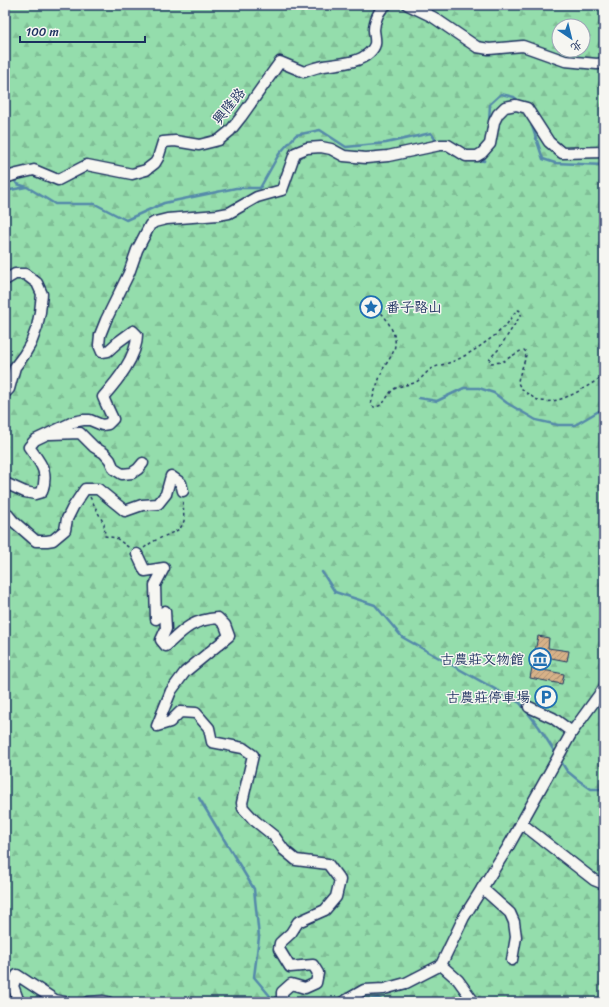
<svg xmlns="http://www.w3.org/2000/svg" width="609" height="1007" font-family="Sriracha,'LXGW WenKai TC',sans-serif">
<defs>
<pattern id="forest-firs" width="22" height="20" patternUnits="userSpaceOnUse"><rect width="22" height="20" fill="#94ddac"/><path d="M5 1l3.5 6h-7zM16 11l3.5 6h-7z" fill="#7fbe96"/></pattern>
<pattern id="building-hatch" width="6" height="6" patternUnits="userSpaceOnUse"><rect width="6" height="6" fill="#d7b289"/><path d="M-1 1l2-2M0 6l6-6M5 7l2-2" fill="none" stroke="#ae9173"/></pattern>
</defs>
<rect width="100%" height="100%" fill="#f0e8dd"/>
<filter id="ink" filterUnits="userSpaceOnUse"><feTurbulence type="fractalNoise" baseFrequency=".025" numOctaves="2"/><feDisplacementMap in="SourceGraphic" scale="8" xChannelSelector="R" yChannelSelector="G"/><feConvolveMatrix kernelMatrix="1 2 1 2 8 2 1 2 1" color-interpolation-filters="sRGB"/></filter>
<g filter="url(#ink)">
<!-- forest -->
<path fill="url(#forest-firs)" stroke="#588685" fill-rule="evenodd" d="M5 5H604V1002H5ZM559 26H583V50H559Z"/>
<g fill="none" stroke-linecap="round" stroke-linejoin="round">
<!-- stream -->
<g stroke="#558aaa" stroke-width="2.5">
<path d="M530 120 543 159 555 163 604 165"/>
<path d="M489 123 490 104 501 94 514 97 520 102"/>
<path d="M477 160 484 161 485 156"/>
<path d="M5 169 10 174"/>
<path d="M13 178 17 184 27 187 55 204H95L126 220 164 203 236 188H260L279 154 296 135 320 130 346 147 386 143 431 133 435 139 439 142"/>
<path d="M5 191 26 187"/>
<path d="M419 398 437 401 464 388H479L494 393 507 403 536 420 558 425H575L604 408"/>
<path d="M322 572 335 592 375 605 402 637 432 654 520 703 539 727 556 754"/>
<path d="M560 760 567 771 578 780 591 789H604"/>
<path d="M199 798 254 889 259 937 254 977 275 1002"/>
<path d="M5 975 14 978"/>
<path d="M358 1002 378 998 385 1002"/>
</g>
</g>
<!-- building -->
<path fill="url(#building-hatch)" stroke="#1b2f5e" d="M538 636 549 638 548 648 569 651 567 661 546 657 543 670 564 674 562 684 530 678Z"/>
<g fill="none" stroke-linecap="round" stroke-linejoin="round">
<!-- minor casing -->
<g stroke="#1b2f5e" stroke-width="13">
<g id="minor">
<path d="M408 5 433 17 477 47 489 49 523 46 565 61 597 64 604 63"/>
<path d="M5 178 17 174 34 170 58 180 87 165 132 174 146 170 155 163 158 158 163 142 175 141 199 145 219 140 230 131 241 117 270 76 280 62 304 72C309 70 314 68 319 67 335 63 356 65 369 53 378 45 375 40 374 30 374 22 379 9 386 5"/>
<path d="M5 280 15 274H25L37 283 42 294 40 312 37 327 31 343 24 355 15 367 9 389 5 393"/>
<path d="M50 434 80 433 94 447 104 453 110 460 114 469 122 474 132 473 138 469 143 463"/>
<path d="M5 483 25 492 35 494 42 492C49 471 41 464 29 447L35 440 73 422 83 420H90L102 425 108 424 113 419 106 404 103 397C117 381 137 357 137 335L133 331 118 342 108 351 102 352 99 345 100 335 106 320 129 273 137 250 150 225 155 222 167 219 218 215 229 213 257 197 282 190 295 153 307 148 321 147 331 149 344 156 366 158 388 156 440 145H448L466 156H477L482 153 490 144 494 122 498 114 505 107 516 105 527 108 549 142 562 153 604 152"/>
<path d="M5 511 13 521 36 541H47L53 540 65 530 67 519 73 507 85 489H98L125 511 142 505 158 504 166 494 171 476 181 483 183 491"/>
<path d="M137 554 145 571 164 568 155 585 156 619 165 611 166 629 161 640 166 646C184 629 192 620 218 618L225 625 229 636 185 672 171 691 157 726 170 722 180 712 196 713 209 728 212 742 243 748 253 755 242 803 243 808 254 820 274 836 284 850 296 860 328 864 340 880 336 897 325 910 298 922 291 933 280 943 279 949 290 967 313 965 318 973 316 983 305 988 291 984 282 992V1002"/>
<path d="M529 707 553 718 572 732"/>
<path d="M521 823 594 880 604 884"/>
<path d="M482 888 510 913 514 922 516 937 512 960"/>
<path d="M441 965 458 980 474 1002"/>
<path d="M19 1002 13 986 17 975 55 1000 65 1002"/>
<path d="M88 1002 103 1001 108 1002"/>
<path d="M343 1002 364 990 384 989 406 983 441 965 464 917 508 847 572 732 604 688"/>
</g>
</g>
<!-- path -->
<g stroke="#1b2f5e" stroke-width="1.5" stroke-dasharray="3 3" stroke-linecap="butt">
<path d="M371 307C382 312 385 316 390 326 393 332 396 338 395 344 395 353 387 362 383 369 380 376 372 398 371 405L374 407C387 406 386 393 396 388 402 385 408 385 414 383 421 380 425 373 431 369 438 365 447 364 454 361 468 355 481 346 494 336 498 333 503 328 507 324 511 319 513 312 519 310L521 312V315L498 350 491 357 489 361 491 363 502 362 522 350H524L526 352V355C525 362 518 377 518 382 519 387 524 391 528 394 531 396 535 399 538 400 559 407 587 386 604 376"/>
<path d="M90 497 104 524 105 536 116 538 131 549"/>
<path d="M144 548 152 542 180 529 184 521 183 499"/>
</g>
<!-- minor -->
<use href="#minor" stroke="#f6f6f2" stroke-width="10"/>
</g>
</g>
<!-- icons -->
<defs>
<g id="sight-ring" transform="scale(1.15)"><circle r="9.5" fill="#f6f6f2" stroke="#1f6fb2" stroke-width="1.5"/><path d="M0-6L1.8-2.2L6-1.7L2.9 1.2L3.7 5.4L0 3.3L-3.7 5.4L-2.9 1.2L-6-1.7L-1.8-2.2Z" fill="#1f6fb2"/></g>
<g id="museum-ring" transform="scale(1.15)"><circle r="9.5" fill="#f6f6f2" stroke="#1f6fb2" stroke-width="1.5"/><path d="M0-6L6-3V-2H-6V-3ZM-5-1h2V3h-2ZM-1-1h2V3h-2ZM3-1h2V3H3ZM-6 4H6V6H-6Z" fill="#1f6fb2"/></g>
<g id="parking-ring" transform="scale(1.15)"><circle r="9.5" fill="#f6f6f2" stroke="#1f6fb2" stroke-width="1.5"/><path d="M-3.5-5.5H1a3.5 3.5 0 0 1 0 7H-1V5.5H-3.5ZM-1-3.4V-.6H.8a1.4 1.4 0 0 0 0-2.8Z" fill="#1f6fb2"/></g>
</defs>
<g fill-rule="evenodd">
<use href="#sight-ring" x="371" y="307"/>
<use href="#museum-ring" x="540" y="659"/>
<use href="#parking-ring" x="546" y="697"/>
</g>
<g text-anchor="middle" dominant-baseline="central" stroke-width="3" stroke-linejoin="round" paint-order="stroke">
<!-- street labels -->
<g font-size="14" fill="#1b2f5e" stroke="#f6f6f2">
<text transform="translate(229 106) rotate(-51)">興隆路</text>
</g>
<!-- poi labels -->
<g font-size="14" fill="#1b2f5e" stroke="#f6f6f2" text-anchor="end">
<text x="386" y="307" text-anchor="start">番子路山</text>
<text x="524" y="659">古農莊文物館</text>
<text x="530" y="697">古農莊停車場</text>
</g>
</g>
<!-- margin -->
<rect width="609" height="1007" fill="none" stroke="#f6f6f2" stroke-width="20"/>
<rect x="10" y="10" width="589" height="987" fill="none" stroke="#1b2f5e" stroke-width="1.5" filter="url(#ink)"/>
<!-- north arrow -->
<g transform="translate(571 38) rotate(145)"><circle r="19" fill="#f6f6f2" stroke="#9ea6b7"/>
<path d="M0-3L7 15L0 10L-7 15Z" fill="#1f6fb2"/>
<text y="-6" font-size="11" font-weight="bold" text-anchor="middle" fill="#1b2f5e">北</text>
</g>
<!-- scale -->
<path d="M20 36v6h125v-6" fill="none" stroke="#1b2f5e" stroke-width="2"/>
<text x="26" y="36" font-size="12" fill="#1b2f5e" stroke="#f6f6f2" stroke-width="3" paint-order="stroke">100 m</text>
</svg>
